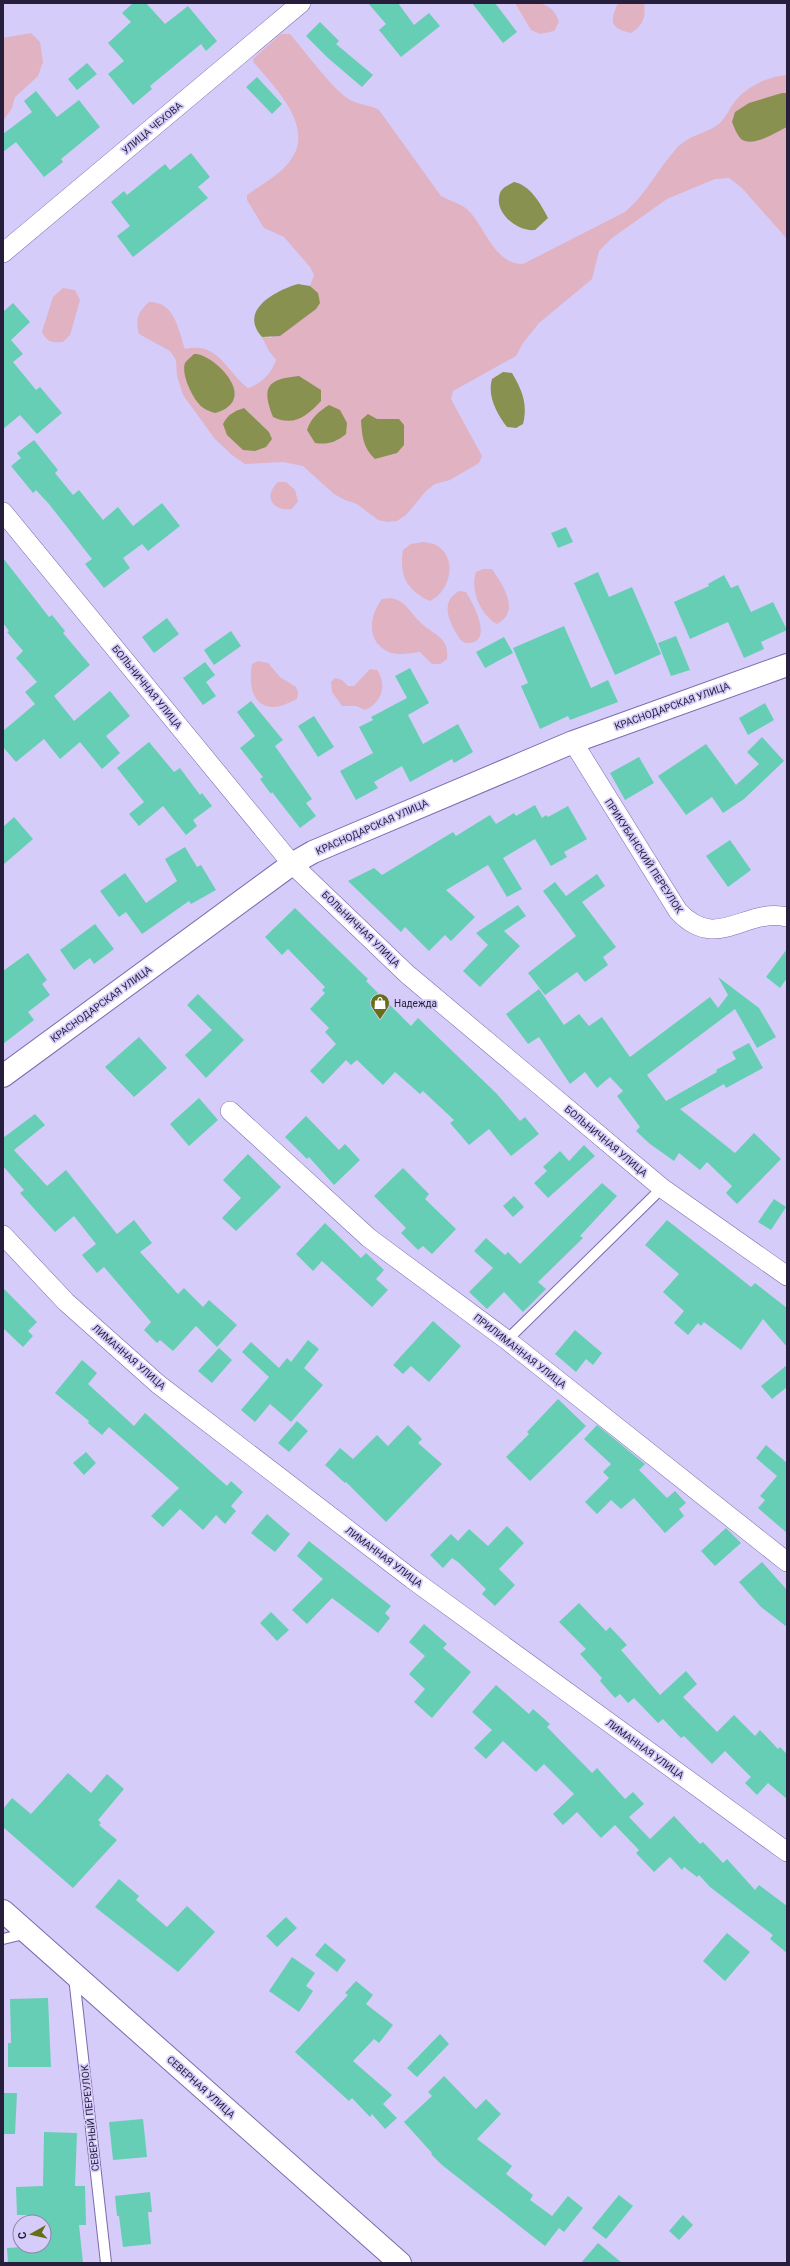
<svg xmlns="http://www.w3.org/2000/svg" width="790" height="2266" font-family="Roboto,sans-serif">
<rect width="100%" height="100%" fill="#d6ccfa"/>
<!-- green -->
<g fill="#e0b2c2" fill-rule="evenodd">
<path d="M515 3C537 3 551 0 559 22L554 31 540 34 531 30Z"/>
<path d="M618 3H644C646 17 643 26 631 33 609 28 610 21 618 3Z"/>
<path d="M31 33 40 42 43 62 38 76 15 97 12 108 3 121V38Z"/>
<path d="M281 34H290C304 50 335 93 352 101 361 105 370 105 379 110L441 196C451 202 462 203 470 212 486 230 495 264 523 264L625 212C646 194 658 169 676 149 689 134 709 133 720 123 727 116 730 107 736 100 748 86 769 76 787 75V93H782L757 141 787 127V239L742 188 729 178 715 179 667 199 612 238 599 251 592 279 539 323 523 343 516 356 453 391 451 399 482 456 479 463 450 480 435 484 426 491 406 515 397 521 387 522 378 520 357 504 345 500 334 494 303 466 283 462 245 464 232 455 215 439 183 395 177 376 176 360 170 351 139 334C135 320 138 311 149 302 175 302 178 329 185 349 218 341 226 371 248 388 262 383 271 374 276 360L269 351 262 337 271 338 318 293 310 286 314 275 310 267 284 237 264 228 247 200V195C262 184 282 174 292 158 314 126 274 86 254 63L253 59ZM184 368 230 379 235 393 233 401 199 404 192 392ZM244 408 269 432 272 439Z"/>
<path d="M63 288 75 290 80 300 70 335 63 342C52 343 47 342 42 332L53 297Z"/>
<path d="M278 482H286L295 490 298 501 292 509C272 512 263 496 278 482Z"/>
<path d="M424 542C427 543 433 543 436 545 458 557 451 591 430 601 406 590 399 575 403 550L411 544Z"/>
<path d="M483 569H492C503 585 521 612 497 624 480 615 470 590 476 572Z"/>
<path d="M459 591 466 592C472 602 491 635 474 642 470 643 465 644 462 641 459 639 457 634 455 631 447 616 442 601 459 591Z"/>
<path d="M391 598C406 601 409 611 419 621 432 635 450 636 447 659L440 664H432L420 652C410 653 398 656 389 652 366 642 369 616 382 599Z"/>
<path d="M258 661 268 663 280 677 296 687 298 693 297 699C290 702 280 708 272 707 250 705 249 681 252 664Z"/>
<path d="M370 669 377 670C388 686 381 703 365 710L356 706H342L332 692 331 682 335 678 342 680 348 686H354Z"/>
</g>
<!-- water -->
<g fill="#88914f">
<path d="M782 93H787V127C776 132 753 148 741 139 737 135 734 127 732 122L735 112 749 103Z"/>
<path d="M514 182C530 185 541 204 548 218L535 230C518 232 493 213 500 193 502 187 509 185 514 182Z"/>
<path d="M298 284 310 286 318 293 320 303 316 309 280 336 262 337C238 310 275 291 298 284Z"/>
<path d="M194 354C210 353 243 384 233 401 229 408 222 411 215 413 209 411 203 409 199 404 192 396 181 374 185 363 187 360 191 357 194 354Z"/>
<path d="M503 372 512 373C522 390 528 404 523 424L516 428 507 427C497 414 487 396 492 379Z"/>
<path d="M299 376 321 390V401C307 416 294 427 273 417 261 387 267 379 299 376Z"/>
<path d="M329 405 340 410 347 423 346 434C336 442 328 445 315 443L307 430C311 418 318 412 329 405Z"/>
<path d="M244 408 269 432 272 439 266 447 255 451 243 450 227 435 223 424C228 414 235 411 244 408Z"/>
<path d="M368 414 377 419H399L404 425V445L397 453 375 459C363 448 362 436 361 420Z"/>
</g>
<!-- building -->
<g fill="#66ceb4">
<path d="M133 3H146L165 24 188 6 217 41 206 51 201 44 150 86 152 89 133 105 108 74 124 61 108 43 131 22 122 13Z"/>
<path d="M368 3H398L414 25 429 13 440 26 401 57 379 30 386 24Z"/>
<path d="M472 3H495L517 32 503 43Z"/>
<path d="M320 22 339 41 336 44 373 75 362 87 328 58 306 36Z"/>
<path d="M87 63 97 74 77 90 68 79Z"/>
<path d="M257 77 282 104 272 114 246 87Z"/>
<path d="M36 91 57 117 79 100 100 127 61 159 63 162 44 177 16 142 3 152V134L32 112 24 101Z"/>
<path d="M191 153 210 177 198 187 208 198 133 257 117 236 130 226 111 202 124 191 127 195 165 164 170 170Z"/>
<path d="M13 303 30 322 11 340 23 354 13 362 36 390 40 387 62 413 37 434 20 415 3 429V312Z"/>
<path d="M34 440 58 470 55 473 73 495 79 490 103 520 118 507 133 526 162 503 180 526 148 551 142 544 123 558 130 568 104 588 85 564 92 559 49 504 36 490 33 493 11 466 21 458 17 453Z"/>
<path d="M566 527 573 542 558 548 551 533Z"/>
<path d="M3 558 49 617 52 615 65 631 63 633 90 665 54 696 74 721 110 691 130 716 106 736 120 753 102 769 80 742 60 759 44 739 16 762 3 747V731L35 704 25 692 37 682 16 658 23 651 7 632 9 631 3 623Z"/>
<path d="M598 572 609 597 632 587 661 654 615 675 574 583Z"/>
<path d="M724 575 731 588 738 585 751 612 773 602 787 630 761 642 764 649 744 658 728 622 690 639 674 602 709 586 708 584Z"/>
<path d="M167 618 179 634 154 653 142 637Z"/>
<path d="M564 626 591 688 608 680 618 702 570 720 568 716 540 729 521 686 528 683 513 648Z"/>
<path d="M231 631 241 646 214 665 204 650Z"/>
<path d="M676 636 690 670 671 676 658 643Z"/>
<path d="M504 637 513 653 485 668 476 652Z"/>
<path d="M205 662 215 675 206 682 216 696 203 705 183 678Z"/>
<path d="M410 668 429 703 408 715 423 744 458 724 473 752 454 763 452 759 410 782 402 766 374 782 378 788 356 800 340 771 373 753 359 727 373 720 371 717 407 698 395 676Z"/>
<path d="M251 701 283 740 275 746 312 799 306 803 316 816 300 828 272 792 271 794 260 779 263 777 240 748 255 736 237 712Z"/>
<path d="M765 703 774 720 748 735 739 718Z"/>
<path d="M314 716 334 747 318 757 298 726Z"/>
<path d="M762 737 784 761 744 799 723 813 712 797 686 815 658 776 706 744 736 785 759 764 747 752Z"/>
<path d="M149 742 174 772 180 768 200 795 202 793 212 806 193 820 197 826 186 835 163 806 139 826 129 814 144 802 117 768Z"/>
<path d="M639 757 654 783 625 800 610 773Z"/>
<path d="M535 805 542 818 546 815 548 817 568 806 587 839 564 852 567 857 551 866 535 839 503 858 522 889 507 897 488 865 446 890 475 917 451 941 445 935 429 951 405 927 401 932 348 881 374 868 382 875 453 832 456 836 490 815 496 824 514 813 516 816Z"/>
<path d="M14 817 33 839 3 865V827Z"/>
<path d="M730 840 751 870 728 887 706 856Z"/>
<path d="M185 847 197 867 201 865 216 890 191 904 189 901 142 934 126 912 119 917 100 891 125 873 146 903 177 881 165 859Z"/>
<path d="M597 874 605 886 582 902 616 947 603 957 608 965 585 982 577 972 545 995 528 973 576 936 543 891 555 882 566 896Z"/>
<path d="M518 905 526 916 504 931 520 946 480 987 463 971 488 945 476 933Z"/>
<path d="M295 908 368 979 366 981 411 1026 418 1018 496 1093 520 1121 525 1117 539 1134 511 1156 489 1129 469 1145 450 1123 454 1120 423 1091 420 1094 395 1072 383 1085 357 1060 351 1065 346 1060 323 1084 310 1071 336 1044 325 1032 329 1028 310 1009 325 993 322 990 325 987 288 949 282 955 265 937Z"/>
<path d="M95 924 114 949 94 964 90 958 74 970 60 950Z"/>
<path d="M787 949V978L780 988 766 977Z"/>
<path d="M28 953 47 980 42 984 50 995 28 1012 34 1020 3 1044V971Z"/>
<path d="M718 977 759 1008 776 1037 757 1048 735 1009 647 1075 666 1101 717 1072 716 1070 736 1059 732 1052 749 1043 763 1068 726 1088 724 1084 680 1109 735 1153 754 1133 781 1159 737 1204 726 1193 732 1186 707 1162 700 1170 679 1153 674 1161 650 1144 636 1131 640 1127 617 1096 623 1091 610 1077 597 1088 585 1072 570 1084 539 1037 528 1044 506 1014 539 989 564 1025 579 1014 589 1026 602 1017 630 1057 710 997 718 1008 728 995Z"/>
<path d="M198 994 244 1040 206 1078 185 1055 212 1030 187 1005Z"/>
<path d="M139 1037 167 1068 134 1097 105 1067Z"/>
<path d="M199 1098 218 1120 189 1146 170 1124Z"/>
<path d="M35 1114 45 1125 14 1150 47 1186 66 1170 117 1234 134 1220 152 1243 140 1252 178 1294 184 1288 203 1307 209 1300 237 1325 217 1347 196 1326 173 1351 160 1340 157 1343 144 1330 151 1322 104 1267 97 1273 82 1255 96 1244 74 1216 55 1232 20 1193 24 1190 3 1166V1138Z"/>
<path d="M306 1116 339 1150 345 1144 360 1160 334 1185 309 1157 307 1159 285 1137Z"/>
<path d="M584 1145 595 1156 548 1198 534 1183 547 1171 543 1167 560 1151 569 1161Z"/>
<path d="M248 1154 281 1187 236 1231 222 1218 241 1198 223 1180Z"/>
<path d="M403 1168 429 1194 425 1199 456 1229 432 1254 423 1246 418 1250 401 1233 406 1228 374 1196Z"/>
<path d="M602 1183 617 1196 580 1236 583 1238 538 1282 546 1289 523 1312 504 1292 487 1309 469 1292 493 1268 474 1251 486 1238 505 1255 508 1252 520 1264Z"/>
<path d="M514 1196 524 1207 513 1217 503 1206Z"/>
<path d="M774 1199 786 1207 771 1230 758 1222Z"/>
<path d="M667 1220 751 1287 755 1283 787 1308V1347L763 1319 741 1350 704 1322 701 1326 698 1323 688 1335 674 1323 684 1311 663 1292 679 1274 645 1245Z"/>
<path d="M325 1223 361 1258 366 1253 384 1270 376 1279 388 1290 372 1307 322 1261 313 1271 296 1254Z"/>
<path d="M3 1288 37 1322 28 1331 33 1336 23 1347 3 1328Z"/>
<path d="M433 1321 461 1346 429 1382 411 1366 403 1374 393 1365Z"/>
<path d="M575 1330 602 1353 593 1365 586 1359 576 1372 555 1354Z"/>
<path d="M308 1340 319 1349 304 1368 323 1385 291 1422 270 1404 255 1422 241 1410 269 1377 242 1352 251 1342 279 1368 287 1358 291 1362Z"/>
<path d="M219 1348 232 1360 212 1383 198 1371Z"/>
<path d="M82 1360 97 1373 88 1384 134 1426 145 1413 227 1486 231 1481 243 1492 231 1506 236 1511 225 1524 216 1515 203 1530 180 1509 163 1527 151 1516 179 1488 109 1427 102 1435 88 1423 89 1421 55 1393Z"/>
<path d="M787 1365V1387L772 1399 761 1386Z"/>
<path d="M558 1399 586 1426 530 1481 506 1457 529 1434 527 1432Z"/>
<path d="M297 1421 308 1431 289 1452 278 1443Z"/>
<path d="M408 1425 422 1439 418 1443 442 1464 386 1522 346 1482 345 1483 325 1465 340 1448 353 1459 377 1435 388 1446Z"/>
<path d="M597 1425 645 1464 639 1470 667 1498 675 1491 686 1503 679 1509 684 1516 665 1533 634 1498 621 1509 611 1500 597 1514 585 1502 609 1478 603 1472 611 1464 584 1439Z"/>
<path d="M766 1445 787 1463V1533L758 1508 765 1500 760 1496 777 1476 756 1458Z"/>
<path d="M86 1452 96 1463 84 1475 73 1463Z"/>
<path d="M267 1514 290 1534 275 1552 251 1533Z"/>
<path d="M507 1526 524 1543 499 1569 515 1585 495 1606 482 1594 486 1589 458 1562 452 1558 443 1568 430 1555 451 1534 458 1541 469 1529 488 1546Z"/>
<path d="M726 1528 741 1543 715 1566 701 1551Z"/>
<path d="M309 1541 391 1606 385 1613 390 1618 378 1633 332 1598 307 1624 292 1610 323 1579 297 1556Z"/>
<path d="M762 1562 787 1590V1627L761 1607 739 1582Z"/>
<path d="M579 1603 606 1631 610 1627 627 1645 621 1650 660 1695 686 1671 697 1684 683 1697 717 1732 734 1715 755 1736 760 1730 778 1749 780 1747 787 1754V1799L768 1783 757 1795 745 1783 751 1777 725 1751 712 1764 684 1736 681 1738 663 1719 658 1723 634 1698 628 1703 620 1694 615 1698 600 1681 602 1678 580 1654 586 1649 559 1622Z"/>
<path d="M271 1612 289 1630 277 1641 260 1623Z"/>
<path d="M424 1624 447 1644 443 1648 471 1672 432 1718 414 1702 425 1689 409 1674 425 1656 409 1642Z"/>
<path d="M496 1685 529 1714 533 1709 550 1724 547 1727 592 1773 597 1768 625 1799 633 1792 644 1804 629 1817 650 1839 674 1816 700 1844 703 1842 723 1863 727 1859 755 1890 759 1885 787 1906V1953L770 1939 773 1935 710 1887 699 1875 697 1877 684 1867 682 1870 670 1857 654 1872 636 1853 639 1850 615 1825 601 1838 577 1812 563 1825 553 1814 574 1794 544 1764 536 1772 503 1741 486 1759 474 1748 492 1730 472 1712Z"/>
<path d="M68 1773 91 1793 107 1774 124 1789 98 1820 101 1823 99 1825 117 1840 73 1888 3 1827V1809L12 1798 31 1814Z"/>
<path d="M119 1879 139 1896 136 1900 167 1927 187 1906 215 1932 178 1972 95 1907Z"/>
<path d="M286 1917 297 1928 277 1947 266 1936Z"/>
<path d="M727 1933 750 1952 725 1981 703 1961Z"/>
<path d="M325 1943 346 1960 337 1972 315 1955Z"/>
<path d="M292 1957 315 1973 306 1986 313 1991 299 2012 269 1991Z"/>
<path d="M356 1981 373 1995 366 2004 393 2025 379 2043 374 2039 353 2061 392 2095 383 2104 397 2118 385 2129 372 2114 370 2117 352 2098 349 2101 295 2052 348 1995 345 1993Z"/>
<path d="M48 1998 51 2067H8V2043H11L10 1999Z"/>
<path d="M440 2034 449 2044 417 2077 407 2068Z"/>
<path d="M444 2076 476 2109 486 2099 501 2114 477 2139 512 2166 506 2174 533 2195 530 2200 552 2216 568 2196 583 2208 564 2232 559 2228 545 2246 442 2165 431 2154 432 2153 404 2122 432 2096 428 2092Z"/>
<path d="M3 2093H17L15 2134H3Z"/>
<path d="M143 2119 147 2157 113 2160 109 2122Z"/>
<path d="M44 2132 77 2133 75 2186H85L86 2225H79L83 2263H8L7 2248 44 2246V2222H27V2215H17L16 2187 43 2186Z"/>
<path d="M150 2192 152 2212H148L151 2244 123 2247 119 2216H117L115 2196Z"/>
<path d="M619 2195 633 2206 606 2239 592 2228Z"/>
<path d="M683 2215 693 2225 679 2240 669 2231Z"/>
<path d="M598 2243 622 2263H581Z"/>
</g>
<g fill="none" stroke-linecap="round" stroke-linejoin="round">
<!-- service casing -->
<g stroke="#7d6aaf" stroke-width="12">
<g id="service">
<path d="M507 1340 662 1188"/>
<path d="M3 1939 28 1933"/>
<path d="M74 1977 106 2263"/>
</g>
</g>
<!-- minor casing -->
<g stroke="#7d6aaf" stroke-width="20">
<g id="minor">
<path d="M3 253 301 3"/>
<path d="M3 512 292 864 407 974 662 1188 787 1276"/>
<path d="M573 742 678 911C717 953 745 907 787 917"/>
<path d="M230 1111 369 1238 507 1340 787 1562"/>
<path d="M3 1235 66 1302 158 1384 412 1579 787 1852"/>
</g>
</g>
<!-- tertiary casing -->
<g stroke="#7d6aaf" stroke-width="24">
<g id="tertiary">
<path d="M3 1076 292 864 313 852 573 742 787 665"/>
<path d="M3 1911 400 2263"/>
</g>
</g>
<!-- service -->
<use href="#service" stroke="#fff" stroke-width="10"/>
<!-- minor -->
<use href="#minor" stroke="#fff" stroke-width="19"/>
<!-- tertiary -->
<use href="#tertiary" stroke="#fff" stroke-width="22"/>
</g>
<!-- icons -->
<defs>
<g id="shop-pin" transform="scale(1)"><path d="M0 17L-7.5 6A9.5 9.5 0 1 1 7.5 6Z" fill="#676f16" stroke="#d6ccfa"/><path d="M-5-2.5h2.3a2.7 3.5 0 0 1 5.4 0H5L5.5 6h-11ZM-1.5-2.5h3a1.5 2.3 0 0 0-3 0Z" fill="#fff"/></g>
</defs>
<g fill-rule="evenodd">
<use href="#shop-pin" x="380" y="1003"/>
</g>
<g text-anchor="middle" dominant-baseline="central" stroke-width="3.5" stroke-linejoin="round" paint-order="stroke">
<!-- street labels -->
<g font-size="10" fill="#261e3a" stroke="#d6ccfa">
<text transform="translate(152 128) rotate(-40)">УЛИЦА ЧЕХОВА</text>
<text transform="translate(147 687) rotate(51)">БОЛЬНИЧНАЯ УЛИЦА</text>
<text transform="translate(672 706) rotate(-20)">КРАСНОДАРСКАЯ УЛИЦА</text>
<text transform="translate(372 827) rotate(-24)">КРАСНОДАРСКАЯ УЛИЦА</text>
<text transform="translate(644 856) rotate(57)">ПРИКУБАНСКИЙ ПЕРЕУЛОК</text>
<text transform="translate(361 929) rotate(44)">БОЛЬНИЧНАЯ УЛИЦА</text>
<text transform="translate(101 1004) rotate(-36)">КРАСНОДАРСКАЯ УЛИЦА</text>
<text transform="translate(606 1141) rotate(40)">БОЛЬНИЧНАЯ УЛИЦА</text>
<text transform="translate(520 1351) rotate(38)">ПРИЛИМАННАЯ УЛИЦА</text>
<text transform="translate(129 1357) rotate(41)">ЛИМАННАЯ УЛИЦА</text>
<text transform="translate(384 1557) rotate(37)">ЛИМАННАЯ УЛИЦА</text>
<text transform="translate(645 1749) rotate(36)">ЛИМАННАЯ УЛИЦА</text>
<text transform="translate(201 2087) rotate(42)">СЕВЕРНАЯ УЛИЦА</text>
<text transform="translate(90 2118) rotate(-96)">СЕВЕРНЫЙ ПЕРЕУЛОК</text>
</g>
<!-- poi labels -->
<g font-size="10" fill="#261e3a" stroke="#d6ccfa" text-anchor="start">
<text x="394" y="1003">Надежда</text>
</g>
</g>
<!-- border -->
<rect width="790" height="2266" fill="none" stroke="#261e3a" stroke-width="8"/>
<!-- north arrow -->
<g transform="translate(32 2234) rotate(262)"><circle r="19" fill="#d6ccfa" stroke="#9086ad"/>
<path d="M0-3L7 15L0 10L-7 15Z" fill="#676f16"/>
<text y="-6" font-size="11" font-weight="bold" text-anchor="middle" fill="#261e3a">С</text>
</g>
</svg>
